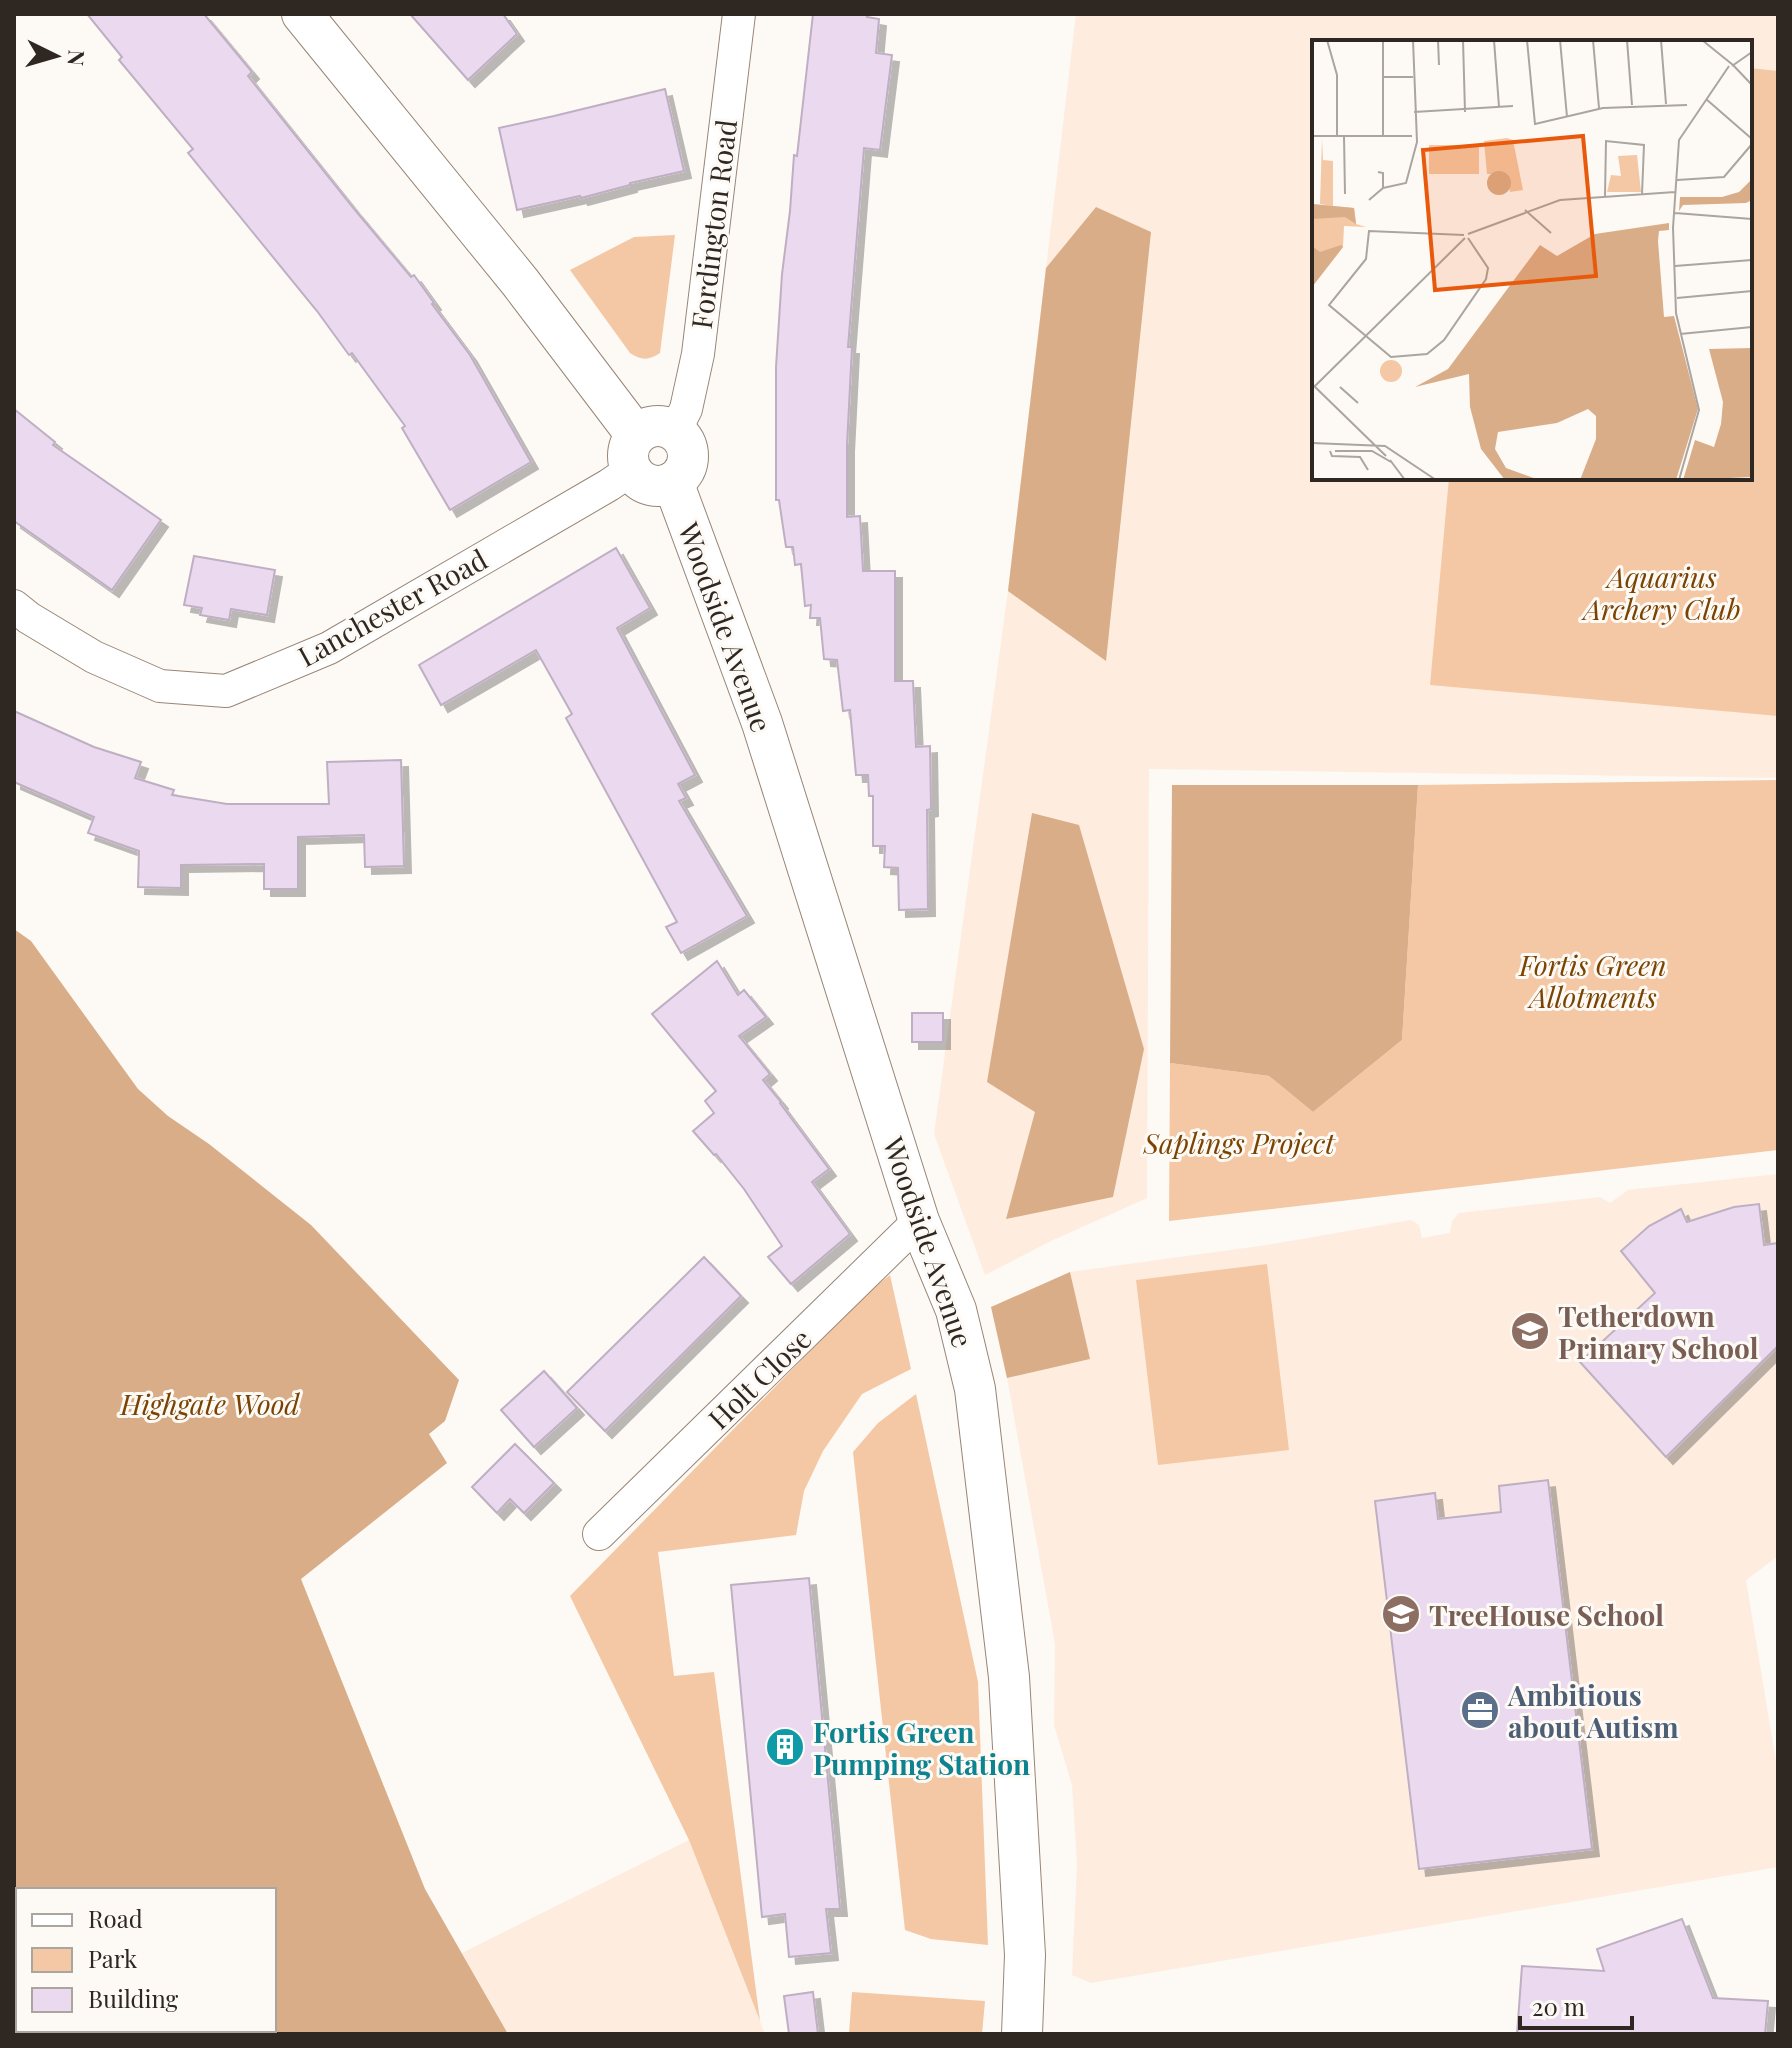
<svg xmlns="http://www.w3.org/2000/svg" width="1792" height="2048" font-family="'Playfair Display',serif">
<defs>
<filter id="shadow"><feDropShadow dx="7" dy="7" stdDeviation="0" flood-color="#0004"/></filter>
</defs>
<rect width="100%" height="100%" fill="#fdf9f5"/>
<!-- built -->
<g fill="#feeddf" fill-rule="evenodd">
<path d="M1076 14H1778V778L1149 769 1147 1198 1051 1241 985 1275 934 1134 1008 591ZM1314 42H1750V478H1314Z"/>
<path d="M1778 1174V1556L1746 1580 1778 1774V1867L1091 1983 1072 1975 1077 1864 1072 1785 1054 1725 1055 1644 1007 1378 1089 1359 1070 1272 1273 1244 1411 1220 1419 1225 1422 1238 1450 1233 1452 1221 1459 1213 1600 1197 1610 1203 1628 1190Z"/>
<path d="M689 1840 765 2034H508L462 1953Z"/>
</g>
<!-- green -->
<g fill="#f4c8a4">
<path d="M1750 68 1778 71V716L1430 685 1449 478H1750Z"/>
<path d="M675 235 660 353C648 361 641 360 630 353L570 270 634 237Z"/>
<path d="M1778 780V1150L1169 1221 1170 1063 1269 1076 1313 1112 1402 1040 1418 785Z"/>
<path d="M1267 1264 1289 1450 1158 1465 1136 1280Z"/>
<path d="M890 1275 911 1369 862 1394 823 1451 804 1491 796 1535 658 1552 674 1676 714 1672 760 2021 689 1840 570 1596 868 1292Z"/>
<path d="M916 1394 978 1682 988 1945 931 1939 905 1930 853 1452 878 1423Z"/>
<path d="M852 1992 985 2001 982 2034H849Z"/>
</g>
<!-- forest -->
<g fill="#d9ad88" fill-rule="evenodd">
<path d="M1096 207 1151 232 1106 661 1008 591 1046 268Z"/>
<path d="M1172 785H1418L1402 1040 1313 1112 1269 1076 1170 1063Z"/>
<path d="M1032 813 1079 825 1144 1049 1113 1197 1006 1219 1035 1112 987 1082Z"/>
<path d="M14 929 31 941 138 1089 168 1116 209 1144 311 1225 459 1380 445 1421 429 1434 447 1463 301 1579 425 1889 508 2034H14ZM274 1890V2030H18V1890Z"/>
<path d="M1070 1272 1090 1359 1007 1378 991 1307Z"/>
</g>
<!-- building -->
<g fill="#ebdaef" stroke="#bfafc3" stroke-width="2" filter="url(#shadow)">
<path d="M87 14H204L252 72 248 76 355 210 411 277 414 275 434 303 432 304 470 355 531 462 450 510 402 428 405 426 352 353 349 355 317 311 188 153 193 149 119 60 122 57Z"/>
<path d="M410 14H503L517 34 468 80Z"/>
<path d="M813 14H868L867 17 879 19 876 53 892 55 880 150 864 148 848 347H852L847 445V517L860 516 863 571H895V681H913L916 747 930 746 931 809 927 810 928 909 899 910 898 868 884 867 885 846H873V796H869L868 775H856L850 710 843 711 837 660 824 659 820 618H810L811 605 805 606 801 564 795 565 793 547H786L779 500H776V367L782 274 790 211 794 155 797 156Z"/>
<path d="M665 89 684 171 630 183V185L581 198 580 196 517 210 499 128 554 116Z"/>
<path d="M14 409 55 442 53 445 161 520 112 590 14 521Z"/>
<path d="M616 548 650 608 617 628 695 775 678 784 686 798 679 801 747 916 681 953 666 927 677 922 566 718 572 714 536 650 441 705 419 665Z"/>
<path d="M194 556 275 570 267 615 231 609 229 620 200 615 202 608 184 605Z"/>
<path d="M14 711 94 747 141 762 135 778 174 790 172 795 227 804H329L327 762 401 760 404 866 365 867 364 835 298 837V889H264V864L181 865V888L138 887 139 851 88 833 94 817 14 782Z"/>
<path d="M717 961 738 995 744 990 766 1017 739 1036 770 1074 763 1080 781 1102 780 1103 829 1169 812 1182 850 1234 791 1284 768 1257 782 1246 744 1189 716 1154 714 1155 693 1131 714 1113 705 1101 716 1091 652 1014Z"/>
<rect x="912" y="1013" width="31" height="29"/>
<path d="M1759 1204 1764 1245 1778 1243V1346L1666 1457 1580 1362 1655 1293 1621 1251 1649 1226 1681 1209 1687 1222 1734 1207Z"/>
<path d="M704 1257 741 1296 605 1431 567 1392Z"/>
<path d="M544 1371 577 1408 534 1447 501 1410Z"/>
<path d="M515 1444 554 1483 524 1513 510 1499 497 1513 472 1487Z"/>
<path d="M1548 1480 1592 1849 1419 1869 1375 1501 1435 1493 1438 1519 1501 1512 1499 1486Z"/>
<path d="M809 1578 840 1909H826L831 1953 789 1957 785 1914 762 1917 731 1585Z"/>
<path d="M1682 1919 1713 1998 1768 2001 1765 2034H1517L1522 1966 1604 1971 1597 1949Z"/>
<path d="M813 1992 818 2034H789L784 1996Z"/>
</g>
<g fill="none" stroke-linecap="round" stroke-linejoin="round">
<!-- minor casing -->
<g stroke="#988575" stroke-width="34">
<g id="minor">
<path d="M675 431 686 409 698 354 739 14"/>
<path d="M14 606 29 618 94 657 160 686 226 691 329 648 609 485 631 470"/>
<path d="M599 1534 919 1221"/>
</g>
</g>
<!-- tertiary casing -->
<g stroke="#988575" stroke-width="42">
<g id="tertiary">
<path d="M302 14 520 282 636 435"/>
<circle cx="658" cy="456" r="30"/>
<path d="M673 482 762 723 919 1221 956 1310 975 1389 1009 1677 1025 1955 1022 2034"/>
</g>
</g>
<!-- minor -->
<use href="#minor" stroke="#fff" stroke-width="32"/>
<!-- tertiary -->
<use href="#tertiary" stroke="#fff" stroke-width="40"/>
</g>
<!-- icons -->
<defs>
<g id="school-disc" transform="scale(2)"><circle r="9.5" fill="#8d6e63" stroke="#fdf9f5"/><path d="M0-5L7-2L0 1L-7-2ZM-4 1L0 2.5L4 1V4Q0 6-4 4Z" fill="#fff"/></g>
<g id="office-disc" transform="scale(2)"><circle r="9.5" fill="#5c6f8a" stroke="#fdf9f5"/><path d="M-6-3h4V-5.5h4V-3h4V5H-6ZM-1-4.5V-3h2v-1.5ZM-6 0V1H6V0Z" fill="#fff"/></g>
<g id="building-disc" transform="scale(2)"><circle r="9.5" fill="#0f9aa8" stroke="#fdf9f5"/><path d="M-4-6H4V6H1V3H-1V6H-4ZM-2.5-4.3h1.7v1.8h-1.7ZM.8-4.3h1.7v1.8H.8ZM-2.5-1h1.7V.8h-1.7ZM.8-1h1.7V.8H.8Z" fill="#fff"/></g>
</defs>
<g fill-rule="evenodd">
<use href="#school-disc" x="1530" y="1331"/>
<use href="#school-disc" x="1401" y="1614"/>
<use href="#office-disc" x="1480" y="1710"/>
<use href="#building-disc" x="785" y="1747"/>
</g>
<g text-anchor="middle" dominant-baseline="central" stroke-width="6" stroke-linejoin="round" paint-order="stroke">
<!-- street labels -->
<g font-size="28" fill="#2f2721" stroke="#fdf9f5">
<text transform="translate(713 224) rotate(-83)">Fordington Road</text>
<text transform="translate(392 607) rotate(-29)">Lanchester Road</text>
<text transform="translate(726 627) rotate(70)">Woodside Avenue</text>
<text transform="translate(929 1242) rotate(71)">Woodside Avenue</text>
<text transform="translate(759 1378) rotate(-44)">Holt Close</text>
</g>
<!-- park labels -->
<g font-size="28" font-style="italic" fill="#7a4302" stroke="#fdf9f5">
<text x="1662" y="576">Aquarius<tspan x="1662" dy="32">Archery Club</tspan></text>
<text x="1593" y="964">Fortis Green<tspan x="1593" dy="32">Allotments</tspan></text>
<text x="1239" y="1142">Saplings Project</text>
<text x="210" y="1403">Highgate Wood</text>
</g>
<!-- education labels -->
<g font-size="28" font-weight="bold" fill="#785e54" stroke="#fdf9f5" text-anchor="start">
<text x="1558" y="1315">Tetherdown<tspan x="1558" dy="32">Primary School</tspan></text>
<text x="1429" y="1614">TreeHouse School</text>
</g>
<!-- service labels -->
<g font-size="28" font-weight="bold" fill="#4e5e75" stroke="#fdf9f5" text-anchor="start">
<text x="1508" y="1694">Ambitious<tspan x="1508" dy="32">about Autism</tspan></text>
</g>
<!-- culture labels -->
<g font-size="28" font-weight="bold" fill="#0d838f" stroke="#fdf9f5" text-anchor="start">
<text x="813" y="1731">Fortis Green<tspan x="813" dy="32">Pumping Station</tspan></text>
</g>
</g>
<!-- overview -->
<g transform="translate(1312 40)">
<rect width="440" height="440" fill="#fdf9f5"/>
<path d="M10 98 11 120 21 121V166L42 168 44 184 54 187 32 186 31 207 0 247V164L20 166 8 164ZM195 98 201 100 211 150 198 152 195 134H175L172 101ZM117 105H167V134H117ZM325 115 329 152H295L299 135 309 136 306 116ZM68 331a11 11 0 1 1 22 0a11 11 0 1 1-22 0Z" fill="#f4c8a4"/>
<path d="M175 143a12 12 0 1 1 24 0a12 12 0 1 1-24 0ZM440 139V160L434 163 371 165 367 171 368 157H410L427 152ZM0 164 42 168 44 184 33 177 0 179ZM357 183V190L347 191 346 201 352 277 362 276 386 369 364 440H268L284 399V376L276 369 245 383 186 392 183 409 194 428 227 440H193L169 409 158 367 157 334 103 347 136 329 228 205 245 216 283 194ZM29 205 31 207 0 247V206L8 212ZM440 308V437L371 440 383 400 402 407 409 384 411 362 397 309Z" fill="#d9ad88"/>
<path fill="none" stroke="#aba5a0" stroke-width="2" d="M15 0 25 35V96M71 0V97M126 0 127 25M151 0 153 72M182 0 187 67M215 0 223 84 291 68 375 65M248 0 255 77M281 0 287 68M315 0 320 65M349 0 354 64M390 0 421 25M421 25 440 45M420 26 440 12M71 37H101M394 59 440 99M102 72 201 66M0 96H100M32 96 33 154M365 140 412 137 440 104M71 148 94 143 105 102 101 0M293 156 294 101 332 105 330 154M57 160 71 148V133L66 132M213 170 239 193M363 173 440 179M156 194 248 160 363 152M152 195 57 191 54 219 17 265 79 317 115 314 132 300 174 239 176 228 156 198M363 226 440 220M365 258 440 251M368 294 440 287M0 344 74 416M3 346 153 198M28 347 46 363M0 403 73 406 124 440M18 411 20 416 48 417 56 430M23 411H60L79 422M78 420 93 440M367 440 387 370 364 273 361 188 367 100 417 26"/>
<path fill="#e8590c" fill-opacity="0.15" stroke="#e8590c" stroke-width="4" d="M271 96 284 236 123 250 111 110Z"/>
<rect width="440" height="440" fill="none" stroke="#2f2721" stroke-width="4"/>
</g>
<!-- border -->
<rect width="1792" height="2048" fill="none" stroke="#2f2721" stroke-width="32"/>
<!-- legend -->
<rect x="16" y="1888" width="260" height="144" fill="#fdf9f5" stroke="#aba5a0" stroke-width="2"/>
<rect x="32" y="1914" width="40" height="12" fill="#ffffff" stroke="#aba5a0" stroke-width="2"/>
<text x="88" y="1928" font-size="24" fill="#2f2721">Road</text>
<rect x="32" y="1948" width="40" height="24" fill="#f4c8a4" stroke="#aba5a0" stroke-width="2"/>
<text x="88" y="1968" font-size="24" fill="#2f2721">Park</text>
<rect x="32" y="1988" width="40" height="24" fill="#ebdaef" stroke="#aba5a0" stroke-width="2"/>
<text x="88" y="2008" font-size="24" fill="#2f2721">Building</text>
<!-- north arrow -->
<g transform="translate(56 56) rotate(95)" stroke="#fdf9f5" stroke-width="6" paint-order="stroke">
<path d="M0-6L14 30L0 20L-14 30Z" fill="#2f2721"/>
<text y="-12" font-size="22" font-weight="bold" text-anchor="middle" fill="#2f2721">N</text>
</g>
<!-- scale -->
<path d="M1520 2016v12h112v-12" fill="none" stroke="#2f2721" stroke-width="4"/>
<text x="1532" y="2016" font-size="24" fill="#2f2721" stroke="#fdf9f5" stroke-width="6" paint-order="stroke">20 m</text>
</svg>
